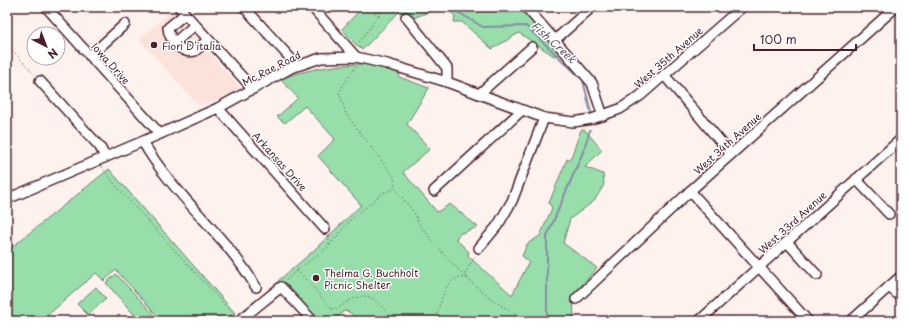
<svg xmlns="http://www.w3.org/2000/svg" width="908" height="328" font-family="'Playpen Sans',sans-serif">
<rect width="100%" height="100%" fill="#fdf2ee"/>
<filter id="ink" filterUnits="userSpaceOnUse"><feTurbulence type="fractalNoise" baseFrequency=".025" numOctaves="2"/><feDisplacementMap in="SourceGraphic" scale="8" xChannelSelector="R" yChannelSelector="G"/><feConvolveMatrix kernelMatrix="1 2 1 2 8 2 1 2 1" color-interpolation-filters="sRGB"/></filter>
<g filter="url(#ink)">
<!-- built -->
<path fill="#fbe2da" d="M172 10 240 88 220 100 198 105 139 39Z"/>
<!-- green -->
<g fill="#97deab" stroke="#707e6b">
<path d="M360 7H442L413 18 400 11 362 50 359 47H358L342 29 356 14Z"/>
<path d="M445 7H520L561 54 554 56 519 33 492 49 462 22H454L455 16Z"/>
<path d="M367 64 400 73 399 77 429 88 407 124 430 149 403 172 437 212 450 204 478 227 459 234 456 239 469 252 468 256 512 295 529 262 522 256 527 244 540 236 552 208 549 203 567 159 570 160 581 130H585L602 150 585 167 603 174 604 185 594 201 570 219 563 243 597 268 573 295 574 317 578 321H360L349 312 344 311 333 321H316L278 281 312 252 361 205 318 156 335 139 305 106 285 123 277 117 298 98 280 79C308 69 337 64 367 64Z"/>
<path d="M109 169 235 313 226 321H162L116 270 104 281 96 273 41 321H7V251Z"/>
<path d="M116 274 154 315 148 321H140L106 283Z"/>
<path d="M96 287 106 299 88 315 77 304Z"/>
</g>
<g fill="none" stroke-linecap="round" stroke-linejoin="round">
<!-- stream -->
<g stroke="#858ca5" stroke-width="2">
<path d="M449 7 483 27 526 26 583 80 592 117"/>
<path d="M547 321V236L583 152 590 130"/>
</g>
<!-- minor casing -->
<g stroke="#4a1f2b" stroke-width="12">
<g id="minor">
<path d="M46 7 160 134"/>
<path d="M179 7 253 89"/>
<path d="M244 7 292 60 294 66"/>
<path d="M312 7 356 57"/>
<path d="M526 7 592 83 603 116"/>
<path d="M185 14 168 28C169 40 182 55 195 51L208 40"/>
<path d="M406 17 447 68V82"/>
<path d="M556 39 592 7"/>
<path d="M175 42 195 25"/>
<path d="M90 56 125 24"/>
<path d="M665 76 731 154"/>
<path d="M40 81 100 147 105 157"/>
<path d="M479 94 532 47"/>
<path d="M218 108 325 229"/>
<path d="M143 142C173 195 225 234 256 287"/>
<path d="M856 179 889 214"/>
<path d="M434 191 521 111"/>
<path d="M690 191 808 321"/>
<path d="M7 199 160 134 218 108 291 68 321 58 356 57 387 64 447 82 544 118 573 122 592 119 620 109 640 96 742 7"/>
<path d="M787 242 817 275"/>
<path d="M479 248 498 225 512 201 544 118"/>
<path d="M889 287 901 297"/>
<path d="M576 299 690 191 896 7"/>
<path d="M239 321 281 287 313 321"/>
<path d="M699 321 901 139"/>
<path d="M851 321 901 276"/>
<path d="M899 321 901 319"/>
</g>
</g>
<!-- path -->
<g stroke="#4a1f2b" stroke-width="1" stroke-dasharray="1 3" stroke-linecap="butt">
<path d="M7 44 34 74"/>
<path d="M357 45 385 7"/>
<path d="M356 66 339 92 346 114 394 177 395 188 415 214 418 222C439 252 476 291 507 309 517 315 528 318 539 321"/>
<path d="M102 167 116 186 234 315"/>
<path d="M329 236V245"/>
<path d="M297 270 332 309C338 309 341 306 346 303 371 286 379 304 394 321"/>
<path d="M465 274 475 256"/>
<path d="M286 280 297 270 328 247 351 219 383 193 394 189"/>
<path d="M225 321 232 314"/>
<path d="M433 321C443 306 442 272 468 278"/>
</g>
<!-- minor -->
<use href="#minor" stroke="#fff" stroke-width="9"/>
</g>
</g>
<!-- markers -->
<g fill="#4a1f2b" stroke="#fff" stroke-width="1.5">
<circle cx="154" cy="45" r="4"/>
<circle cx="316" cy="278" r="4"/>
</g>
<g text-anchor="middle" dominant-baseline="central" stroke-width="3" stroke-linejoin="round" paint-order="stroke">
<!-- poi labels -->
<g font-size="10" fill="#4a1f2b" stroke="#fff" text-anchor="start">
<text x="162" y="45">Fiori D'italia</text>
<text x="324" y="272">Thelma G. Buchholt<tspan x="324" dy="12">Picnic Shelter</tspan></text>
</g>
<!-- street labels -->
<g font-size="10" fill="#4a1f2b" stroke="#fff">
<text transform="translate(668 57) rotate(-41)">West 35th Avenue</text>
<text transform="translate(111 63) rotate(48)">Iowa Drive</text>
<text transform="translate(271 68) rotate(-27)">Mc Rae Road</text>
<text transform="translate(727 143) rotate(-42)">West 34th Avenue</text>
<text transform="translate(280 161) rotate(48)">Arkansas Drive</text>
<text transform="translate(792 222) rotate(-42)">West 33rd Avenue</text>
</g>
<!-- water labels -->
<g font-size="11" font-style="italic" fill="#675668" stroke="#fff">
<text transform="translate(554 42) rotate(42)">Fish Creek</text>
</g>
</g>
<!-- margin -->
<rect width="908" height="328" fill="none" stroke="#fff" stroke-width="24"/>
<rect x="12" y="12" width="884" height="304" fill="none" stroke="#4a1f2b" stroke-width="1.5" filter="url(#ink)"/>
<!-- north arrow -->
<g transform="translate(46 46) rotate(138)"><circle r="19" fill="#ffffff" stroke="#b7a5aa"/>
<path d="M0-3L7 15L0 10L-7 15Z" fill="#4a1f2b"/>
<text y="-6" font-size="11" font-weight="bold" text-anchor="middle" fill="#4a1f2b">N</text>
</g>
<!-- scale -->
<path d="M754 44v6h102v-6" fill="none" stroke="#4a1f2b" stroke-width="2"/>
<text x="760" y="44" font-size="12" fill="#4a1f2b" stroke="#ffffff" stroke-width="3" paint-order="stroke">100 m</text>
</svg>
